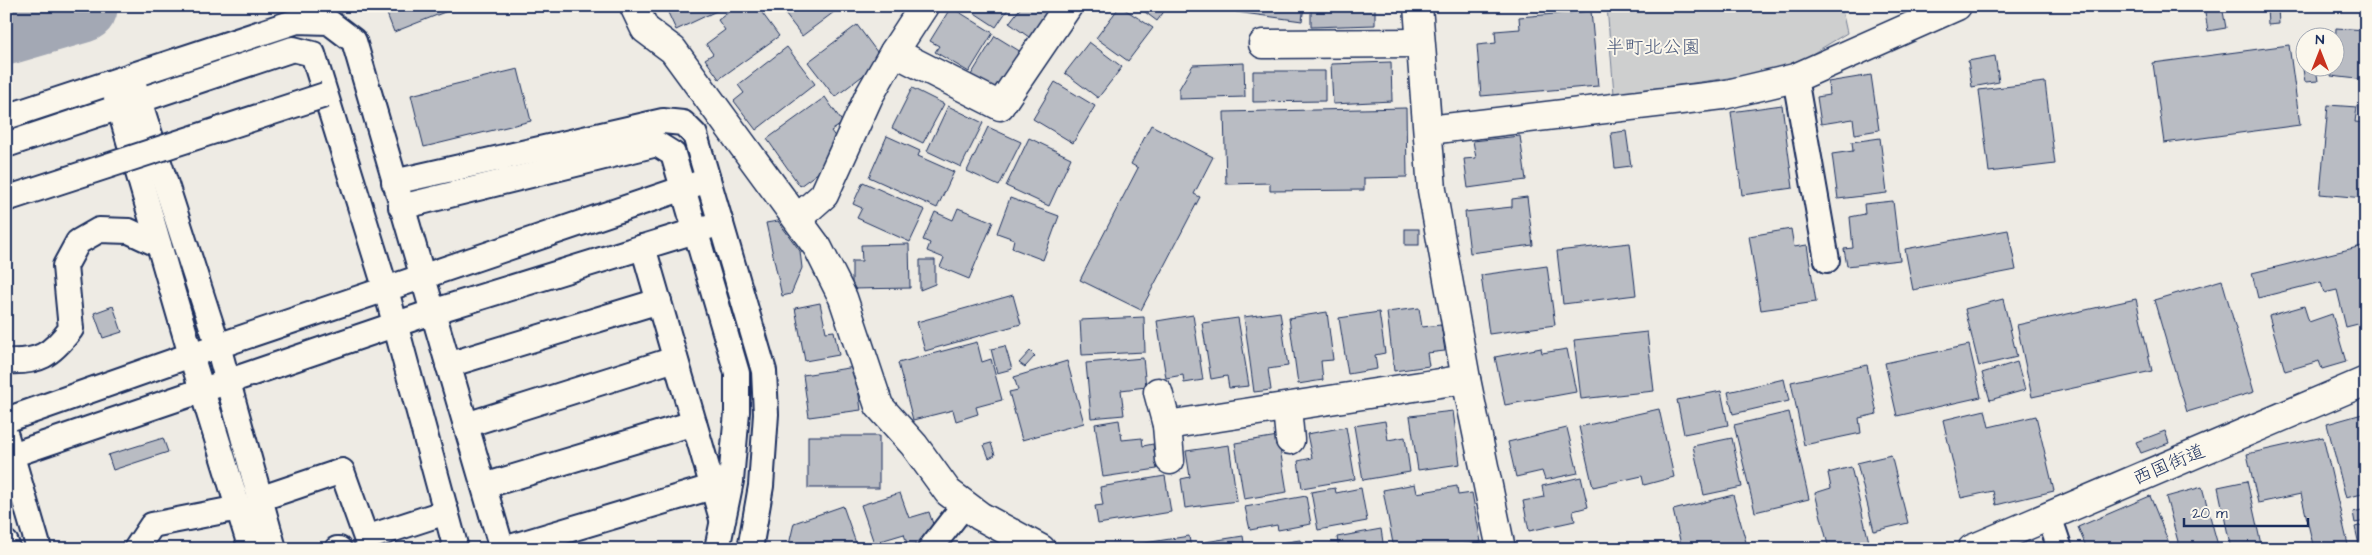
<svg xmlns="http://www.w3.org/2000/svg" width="2372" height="555" font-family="'Architects Daughter','Klee One',sans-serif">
<rect width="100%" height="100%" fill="#eeebe4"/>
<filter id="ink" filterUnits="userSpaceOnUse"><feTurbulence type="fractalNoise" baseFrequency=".02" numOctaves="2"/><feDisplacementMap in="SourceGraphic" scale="10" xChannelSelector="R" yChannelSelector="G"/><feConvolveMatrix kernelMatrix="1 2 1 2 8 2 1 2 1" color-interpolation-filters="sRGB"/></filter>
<g filter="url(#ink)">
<!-- green -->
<path fill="#cecfcf" stroke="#747f96" d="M1607 6H1841L1847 33 1792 66 1750 75 1614 94Z"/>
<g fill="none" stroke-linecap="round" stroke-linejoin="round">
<!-- river -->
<path stroke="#a3a8b4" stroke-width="74" d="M6 28 81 6"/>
</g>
<!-- building -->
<g fill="#b9bcc3" stroke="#1b2f5e">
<path d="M384 6H460L394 32Z"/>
<path d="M665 6H727L676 30Z"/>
<path d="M737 6H757L779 36 719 79 705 59 713 54 706 44 725 30 718 20Z"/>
<path d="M779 6H842L802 36Z"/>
<path d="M964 6H1010L996 27Z"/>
<path d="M1022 6H1059L1036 42 1009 23Z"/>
<path d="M1120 6 1153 28 1128 61 1096 38Z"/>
<path d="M1137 6H1168L1157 21Z"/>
<path d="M1237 6H1304L1302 21 1236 12Z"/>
<path d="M1311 6H1375V25L1311 27Z"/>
<path d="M2204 6H2222L2226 28 2208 31Z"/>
<path d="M951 7 993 33 969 72 935 52 939 46 930 41Z"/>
<path d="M2267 8H2278L2279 24 2268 25Z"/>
<path d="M1591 11 1598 86 1481 96 1477 45 1496 43 1495 31 1520 29 1519 17Z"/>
<path d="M857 25 883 60 835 97 808 62Z"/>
<path d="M2336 28 2366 30V80L2331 76 2332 68H2334Z"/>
<path d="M995 36 1026 55 1003 94 971 75Z"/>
<path d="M1089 42 1122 67 1098 98 1065 73Z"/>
<path d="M2289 45 2300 125 2164 143 2153 63Z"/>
<path d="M787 47 815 84 756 130 734 101 744 93 738 85Z"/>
<path d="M2304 55V68H2316L2318 81 2305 82 2301 56Z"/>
<path d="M1995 56 1999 82 1972 87 1968 61Z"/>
<path d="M1391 62 1392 101 1333 104 1331 64Z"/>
<path d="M1244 63 1245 97 1179 99V89L1193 65Z"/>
<path d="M518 69 531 121 424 147 411 95Z"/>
<path d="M1253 71H1325V101L1253 102Z"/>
<path d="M1871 75 1879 130 1855 134 1853 119 1821 124 1817 97 1829 95 1828 82Z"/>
<path d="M1055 82 1095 106 1073 143 1033 119Z"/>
<path d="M2045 82 2055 164 1989 172 1979 90Z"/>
<path d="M912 88 944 104 923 143 892 128Z"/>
<path d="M825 97 843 123 831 131 839 142 827 151 834 161 800 186 767 139Z"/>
<path d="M1782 105 1793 188 1742 195 1731 112Z"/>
<path d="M2328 105 2357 107 2355 122 2366 123 2364 198 2320 194Z"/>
<path d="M948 106 983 123 961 167 927 151Z"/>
<path d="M1406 108 1407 177 1364 178V190L1270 191V183L1226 184 1224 112Z"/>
<path d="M1151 125 1213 157 1194 194 1200 197 1141 310 1080 280 1138 168 1131 164Z"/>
<path d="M988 127 1021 142 999 186 967 171Z"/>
<path d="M1626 131 1631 166 1615 168 1611 133Z"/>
<path d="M887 136 920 151 918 156 954 172 937 208 869 177Z"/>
<path d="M1520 136 1526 180 1468 188 1464 159 1476 158 1473 141Z"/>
<path d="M1029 138 1071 158 1049 206 1006 186Z"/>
<path d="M1880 138 1887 193 1838 199 1832 154 1853 151 1852 142Z"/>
<path d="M863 182 925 210 910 242 857 218 862 208 853 204Z"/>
<path d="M1527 197 1533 245 1470 253 1465 212 1512 207V199Z"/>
<path d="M1010 198 1059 216 1043 260 1012 248 1014 239 997 233Z"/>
<path d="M1893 201 1900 260 1847 266 1844 249 1853 248 1850 217 1865 214 1864 204Z"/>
<path d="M958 208 993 222 969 279 940 267 944 258 927 251 930 243 923 240 935 212 953 220Z"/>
<path d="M778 221 800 251 802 268 791 294 782 296 766 223Z"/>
<rect x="1405" y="229" width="14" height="16"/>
<path d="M1791 229 1794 247 1807 245 1816 302 1761 310 1749 236Z"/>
<path d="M2008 230 2016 270 1913 290 1905 249Z"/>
<path d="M1630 243 1636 295 1563 304 1557 251Z"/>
<path d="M909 244 910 288 852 289V261H862L861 245Z"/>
<path d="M2366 245V322L2346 327 2337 290 2324 293 2321 282 2258 298 2252 273Z"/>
<path d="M920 260H935V284L920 290Z"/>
<path d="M1547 266 1555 325 1489 334 1481 275Z"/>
<path d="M2222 280 2254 392 2187 412 2154 300Z"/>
<path d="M1013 295 1021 324 925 351 917 322Z"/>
<path d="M2003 299 2017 357 1979 366 1965 309Z"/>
<path d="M2136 299 2152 371 2032 397 2017 325Z"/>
<path d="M820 303 826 332 834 331 839 355 805 361 795 308Z"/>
<path d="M113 306 122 332 103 338 94 313Z"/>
<path d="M2304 306 2309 322 2332 314 2346 362 2322 369 2319 361 2285 371 2269 316Z"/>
<path d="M1419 308 1422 327 1441 325 1445 351 1427 353 1429 366 1394 371 1387 312Z"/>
<path d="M1280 312 1288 366 1268 369 1271 390 1254 392 1244 317Z"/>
<path d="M1327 312 1333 360 1321 361 1323 380 1298 384 1289 318Z"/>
<path d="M1379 312 1385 353 1375 355 1377 369 1348 374 1339 318Z"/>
<path d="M1193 315 1203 380 1184 383 1183 375 1166 378 1157 321Z"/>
<path d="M1144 317 1145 352 1082 355 1080 320Z"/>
<path d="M1238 318 1249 386 1229 388 1227 376 1211 379 1202 323Z"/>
<path d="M1647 332 1654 391 1581 399 1574 340Z"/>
<path d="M977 342 982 362 991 359 1002 400 976 407 978 414 956 421 953 410 913 420 898 363Z"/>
<path d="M1969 345 1981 397 1897 416 1885 363Z"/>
<path d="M1005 346 1012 369 997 373 991 349Z"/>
<path d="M1541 348 1542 353 1567 349 1576 392 1505 405 1495 357Z"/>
<path d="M1030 351 1035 356 1025 367 1019 363Z"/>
<path d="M1143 358 1146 387 1121 390 1124 415 1091 418 1086 363Z"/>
<path d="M1067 361 1084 423 1022 440 1009 392 1018 390 1014 377Z"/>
<path d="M2017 362 2025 390 1990 400 1982 373Z"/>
<path d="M1867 365 1877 414 1859 418 1861 433 1804 445 1791 382Z"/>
<path d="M855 367 861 410 809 417 803 375Z"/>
<path d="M1784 379 1789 401 1733 414 1728 392Z"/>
<path d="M1721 391 1728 425 1684 434 1677 400Z"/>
<path d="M1659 409 1674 477 1644 485 1642 476 1593 487 1579 427Z"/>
<path d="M1985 410 1989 427 2036 416 2054 491 1996 505 1993 491 1961 498 1943 420Z"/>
<path d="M1453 411 1460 464 1418 470 1410 416Z"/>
<path d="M1789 412 1809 499 1755 512 1734 425Z"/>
<path d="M2366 413V493L2346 498 2327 424Z"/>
<path d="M1119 420 1122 440 1142 438 1143 446 1153 444 1157 469 1103 477 1095 424Z"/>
<path d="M1385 421 1388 440 1405 437 1410 472 1363 480 1354 426Z"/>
<path d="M1346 427 1355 479 1302 488 1298 461 1312 458 1307 434Z"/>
<path d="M1567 428 1578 473 1545 480 1542 471 1516 477 1508 442Z"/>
<path d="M2165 431 2169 443 2141 453 2136 442Z"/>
<rect x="808" y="436" width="71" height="52"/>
<path d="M1278 436 1287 492 1244 499 1235 443Z"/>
<path d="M2323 437 2349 549H2314L2301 494 2258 503 2247 454Z"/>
<path d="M163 438 168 452 113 470 108 455Z"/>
<path d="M1732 438 1742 487 1704 495 1693 446Z"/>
<path d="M991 443 995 455 989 458 984 445Z"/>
<path d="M1229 445 1237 501 1185 508 1181 479 1190 477 1186 451Z"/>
<path d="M1891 455 1908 523 1874 531 1857 463Z"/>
<path d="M1851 467 1869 542 1843 549H1829L1815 493 1831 488 1828 473Z"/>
<path d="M1165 476 1171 512 1098 524 1095 506 1103 505 1100 487Z"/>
<path d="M1581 477 1588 507 1573 511 1575 521 1529 531 1523 501 1544 497 1542 486Z"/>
<path d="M2247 481 2262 549H2231L2218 487Z"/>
<path d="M1415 484 1417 493 1457 486 1458 495 1472 493 1481 542 1443 549H1394L1383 490Z"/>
<path d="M2202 487 2219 549H2180L2166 497Z"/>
<path d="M1335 488 1336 493 1361 488 1367 521 1318 530 1311 492Z"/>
<path d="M900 493 909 518 929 512 935 530 926 533 928 540 908 547 904 534 874 543 861 505Z"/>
<path d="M1733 495 1746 542 1718 549H1682L1673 510Z"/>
<path d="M1306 496 1311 524 1278 530 1277 525 1250 530 1245 507Z"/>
<path d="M2150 496 2171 548 2087 549 2078 527Z"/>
<path d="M843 506 858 549H788L794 523Z"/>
<path d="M2366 509V521L2355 523 2353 512Z"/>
<path d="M2366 524V549H2360L2355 527Z"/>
<path d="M1381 529 1384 549H1339L1337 537Z"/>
<path d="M1189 536 1191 549H1107Z"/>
<path d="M1243 536 1245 549H1206L1205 542Z"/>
<path d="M1300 540 1302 549H1269L1268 545Z"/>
<path d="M1788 544 1789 549H1771Z"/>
</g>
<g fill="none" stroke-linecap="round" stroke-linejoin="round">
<!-- service casing -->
<g stroke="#1b2f5e" stroke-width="28">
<g id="service">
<path d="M1795 78 1827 260"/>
<path d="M134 85 218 346 274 549"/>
<path d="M115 93 191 355 251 549"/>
<path d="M6 117 297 21 329 22 354 41 502 549"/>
<path d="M6 145 293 49 313 54 386 290 456 549"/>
<path d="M394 182 663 121 683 123 695 135 764 371 766 414 761 486 750 549"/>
<path d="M401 207 657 144 673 154 737 373V412L731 481 717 549"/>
<path d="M643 247 722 519"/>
<path d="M6 361C39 363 51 355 71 329L65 266 78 242 99 230 129 231 159 245"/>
<path d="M448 365 659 301"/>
<path d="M6 420 191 355 708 180"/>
<path d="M466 425 675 359"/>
<path d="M6 436 39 549"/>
<path d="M6 457 432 312 721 223"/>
<path d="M484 486 694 423"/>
<path d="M259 499 342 471 366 538 446 512"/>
<path d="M2049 516 2060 549"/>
<path d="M6 543 8 549"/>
<path d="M136 549 152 525 239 508"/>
<path d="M337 549H339"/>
<path d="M504 549 712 487"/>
<path d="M930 549 965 504"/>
</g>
</g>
<!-- minor casing -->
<g stroke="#1b2f5e" stroke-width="31">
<g id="minor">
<path d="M634 6 645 29 673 50 818 248 843 298 879 406 914 445 948 492 980 516 1041 549"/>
<path d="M1418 6 1432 190 1466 379 1501 549"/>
<path d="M1263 44 1420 43"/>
<path d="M894 52 1000 106 1068 6"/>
<path d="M1429 130 1723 95 1795 78 1957 6"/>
<path d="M798 218 824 195 869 96 894 52 924 6"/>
<path d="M1158 392 1167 425 1170 460"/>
<path d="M1287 408 1290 440"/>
<path d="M1167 425 1466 379"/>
</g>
</g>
<!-- tertiary casing -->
<g stroke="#1b2f5e" stroke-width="31">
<path id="tertiary" d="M1972 549 2366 381"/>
</g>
<!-- service -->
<use href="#service" stroke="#fbf7ec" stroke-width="24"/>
<!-- minor -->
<use href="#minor" stroke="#fbf7ec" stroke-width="28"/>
<!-- tertiary -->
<use href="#tertiary" stroke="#fbf7ec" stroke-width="28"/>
<!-- service-bridge casing -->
<g stroke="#1b2f5e" stroke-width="28" stroke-linecap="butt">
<path id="service-bridge" d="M6 199 325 95"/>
</g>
<!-- service-bridge -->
<use href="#service-bridge" stroke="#fbf7ec" stroke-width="24"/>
</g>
</g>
<g text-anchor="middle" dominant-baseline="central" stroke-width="4" stroke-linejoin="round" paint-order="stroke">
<!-- park labels -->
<g font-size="19" fill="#48577a" stroke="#fbf7ec">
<text x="1653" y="47">半町北公園</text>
</g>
<!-- street labels -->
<g font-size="19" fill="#1b2f5e" stroke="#fbf7ec">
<text transform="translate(2169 465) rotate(-23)">西国街道</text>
</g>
</g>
<!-- margin -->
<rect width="2372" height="555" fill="none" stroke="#fbf7ec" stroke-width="25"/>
<rect x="12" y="12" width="2347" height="530" fill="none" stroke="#1b2f5e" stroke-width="2" filter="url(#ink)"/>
<!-- north arrow -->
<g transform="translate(2320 52)"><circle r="24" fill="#fbf7ec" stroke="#a1a7b3"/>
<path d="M0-4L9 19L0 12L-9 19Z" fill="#c8321e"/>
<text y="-8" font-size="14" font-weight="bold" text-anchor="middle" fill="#1b2f5e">N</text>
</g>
<!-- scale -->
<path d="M2184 518v8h124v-8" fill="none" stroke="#1b2f5e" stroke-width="2.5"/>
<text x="2192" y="518" font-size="15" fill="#1b2f5e" stroke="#fbf7ec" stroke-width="4" paint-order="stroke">20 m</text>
</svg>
